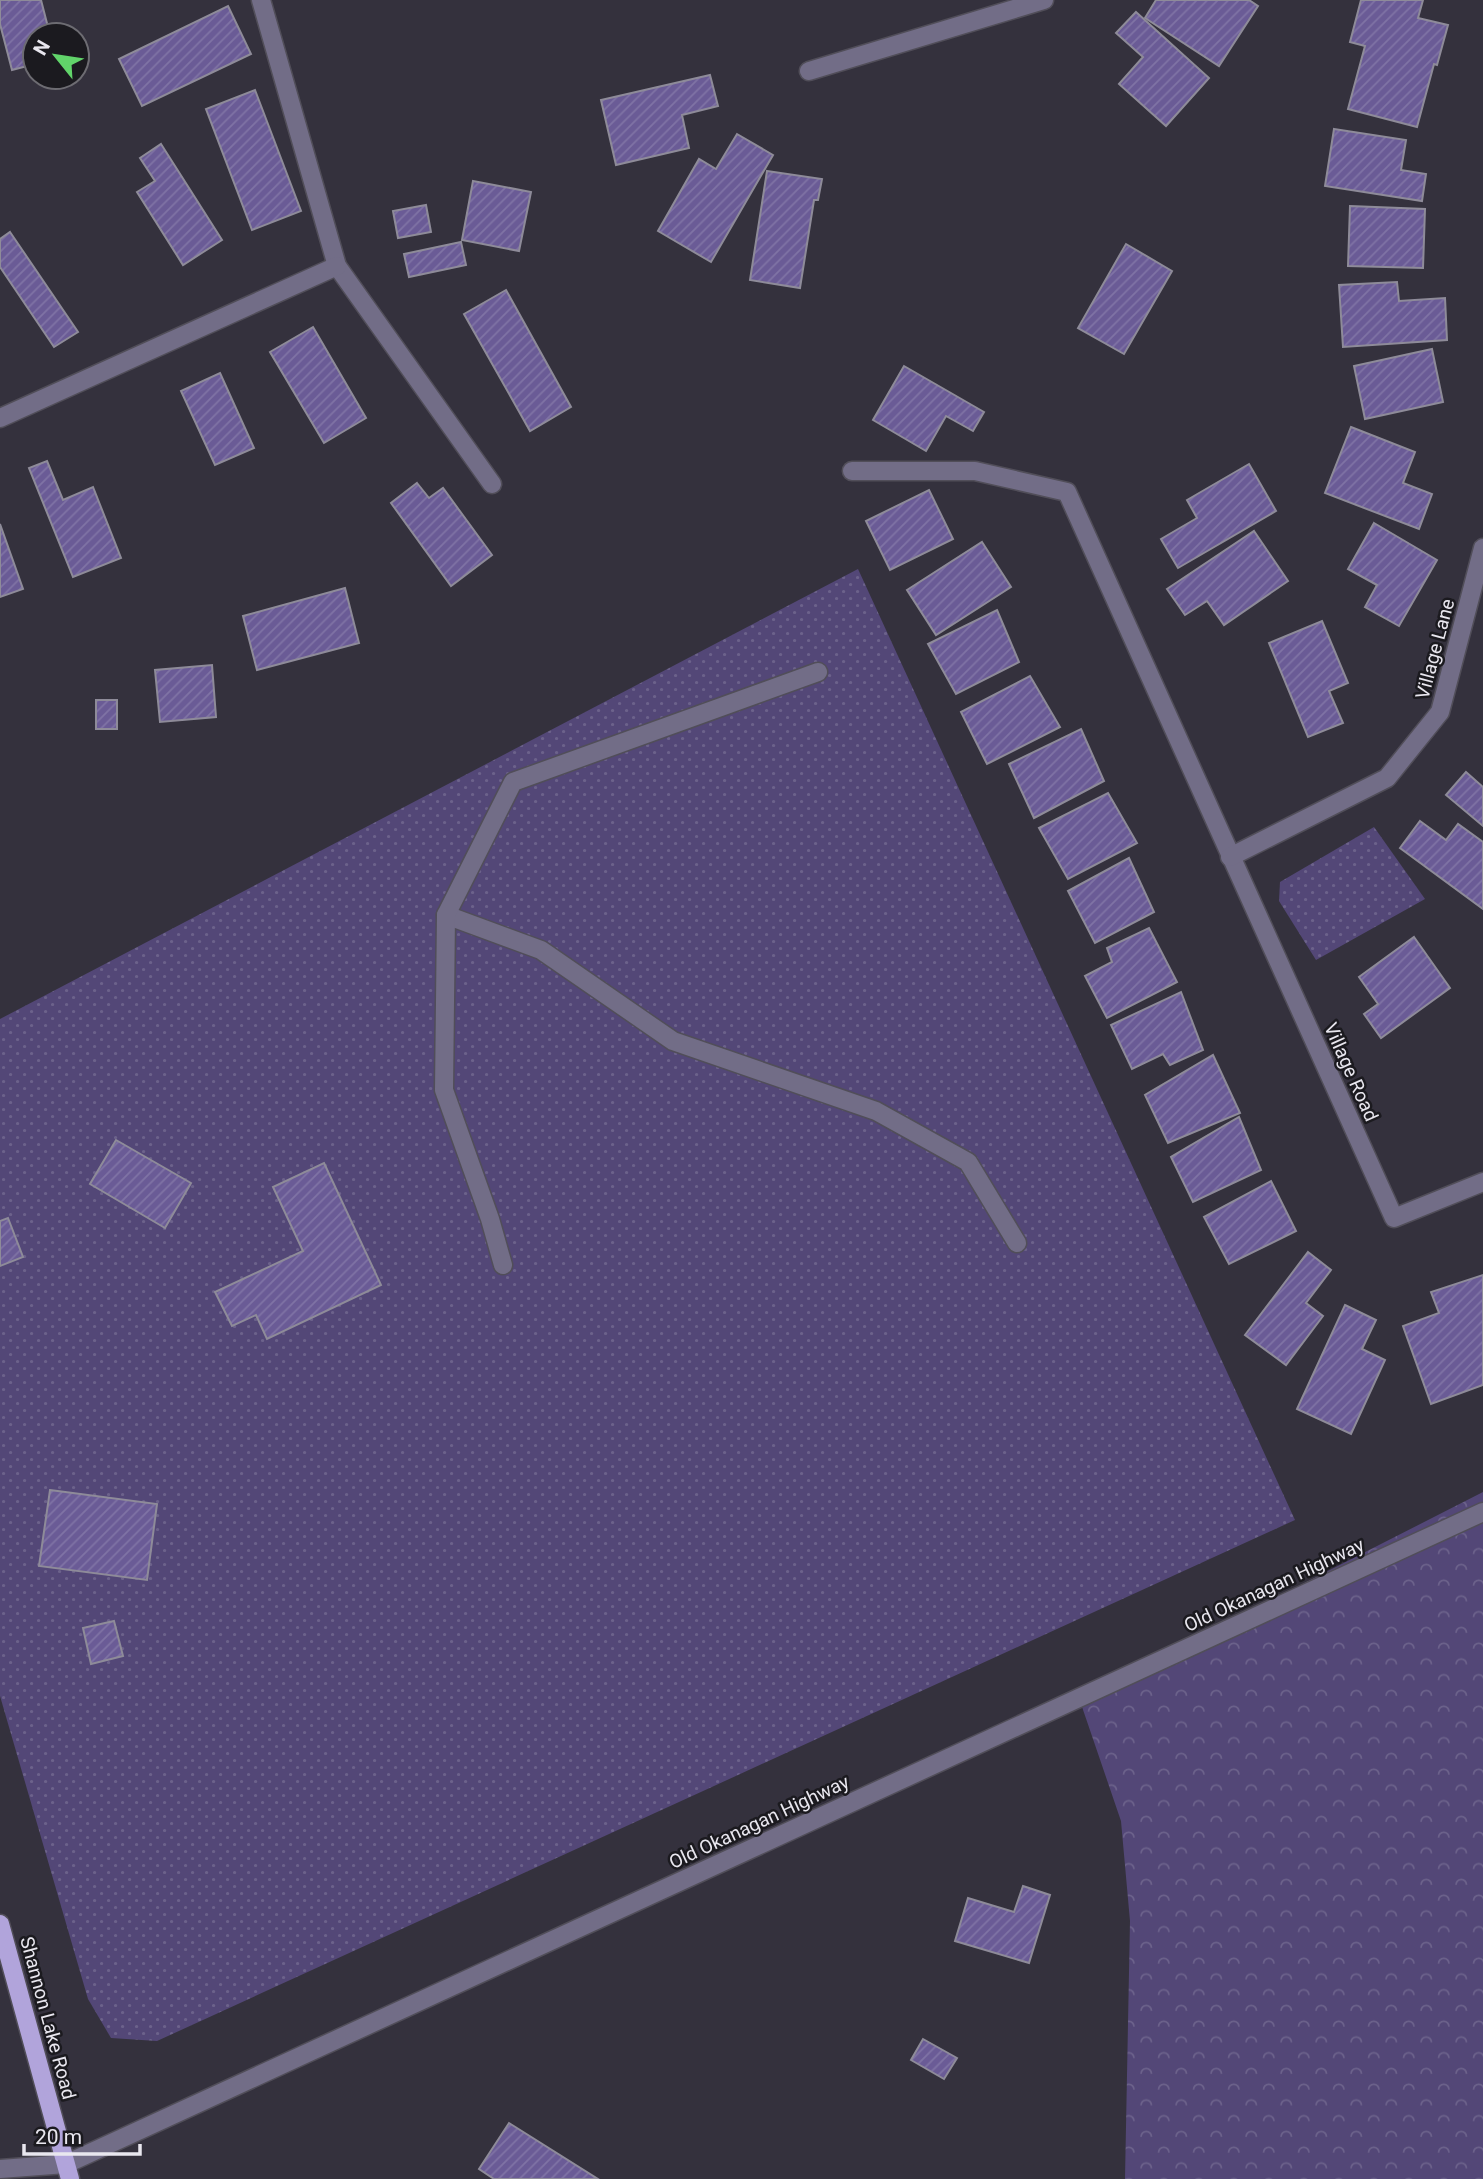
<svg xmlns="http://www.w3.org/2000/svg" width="1483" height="2179" font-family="Roboto,sans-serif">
<defs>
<pattern id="forest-crowns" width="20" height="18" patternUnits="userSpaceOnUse" patternTransform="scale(1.75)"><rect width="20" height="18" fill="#534777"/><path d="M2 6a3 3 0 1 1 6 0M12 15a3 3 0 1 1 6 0" fill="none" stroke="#6c628b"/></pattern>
<pattern id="park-dots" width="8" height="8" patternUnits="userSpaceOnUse" patternTransform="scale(1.75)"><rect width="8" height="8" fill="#534777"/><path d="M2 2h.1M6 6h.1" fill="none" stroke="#6c628b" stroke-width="1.8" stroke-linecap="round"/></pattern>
<pattern id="building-hatch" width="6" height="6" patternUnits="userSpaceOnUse" patternTransform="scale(1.75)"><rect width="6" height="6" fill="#6a5b96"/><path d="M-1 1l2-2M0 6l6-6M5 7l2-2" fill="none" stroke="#7f73a5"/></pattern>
</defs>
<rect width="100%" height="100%" fill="#34313d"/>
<!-- forest -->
<path fill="url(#forest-crowns)" d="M1483 1492V2179H1125L1130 1921 1121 1821 1079 1698Z"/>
<!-- park -->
<g fill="url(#park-dots)">
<path d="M858 569 1295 1520 157 2041 111 2038 88 1999 0 1696V1019Z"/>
<path d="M1374 827 1425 899 1316 960 1279 901 1280 882Z"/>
</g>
<!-- building -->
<g fill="url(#building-hatch)" stroke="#8e8b99" stroke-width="2">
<path d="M0 0H41L50 35H35V64L12 70 0 24Z"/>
<path d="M1156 0H1249L1258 6 1219 66 1145 18Z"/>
<path d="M1361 0H1423L1418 18 1448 25 1437 65 1434 64 1417 127 1348 109 1365 46 1350 42Z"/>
<path d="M228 6 251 54 142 106 119 59Z"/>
<path d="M1136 12 1209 78 1166 126 1119 84 1143 57 1116 33Z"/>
<path d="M710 75 718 106 682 115 689 148 616 165 601 100Z"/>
<path d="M255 90 301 211 252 230 206 109Z"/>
<path d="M1334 129 1406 140 1401 170 1426 174 1422 201 1325 186Z"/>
<path d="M737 134 773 155 711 262 658 231 699 159 716 169Z"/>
<path d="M161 144 222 240 183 265 137 192 155 181 140 158Z"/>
<path d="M767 171 822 179 818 200H814L800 288 750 280Z"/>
<path d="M473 181 531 192 519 251 462 240Z"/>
<path d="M426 205 431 232 398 238 393 211Z"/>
<path d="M1350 206 1425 209 1423 268 1348 266Z"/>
<path d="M10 232 78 332 54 347 0 267V239Z"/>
<path d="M461 242 466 265 409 277 404 254Z"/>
<path d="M1126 244 1172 271 1124 354 1078 328Z"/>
<path d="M1397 282 1399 301 1445 298 1447 340 1343 347 1339 285Z"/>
<path d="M506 290 571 407 530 431 464 314Z"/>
<path d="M313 327 366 418 324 443 270 352Z"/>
<path d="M1432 349 1443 402 1365 419 1354 366Z"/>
<path d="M904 366 984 412 973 431 946 416 926 451 873 420Z"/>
<path d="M220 373 254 448 215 465 181 391Z"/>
<path d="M1351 427 1415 452 1403 483 1432 494 1419 529 1325 493Z"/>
<path d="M47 461 63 500 93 487 121 558 73 577 29 468Z"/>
<path d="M1249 464 1276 511 1178 568 1161 539 1197 518 1187 500Z"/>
<path d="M417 483 429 498 443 488 492 555 451 586 391 503Z"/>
<path d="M929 490 953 539 890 570 866 521Z"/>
<path d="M1374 523 1437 560 1399 626 1365 607 1377 585 1348 569Z"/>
<path d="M0 524 23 589 0 597Z"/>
<path d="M1254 531 1288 581 1224 625 1207 601 1185 615 1167 589Z"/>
<path d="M982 542 1011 587 936 635 907 590Z"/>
<path d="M345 588 359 643 257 670 243 616Z"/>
<path d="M997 610 1019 662 956 694 928 644Z"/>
<path d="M1322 621 1348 683 1329 691 1343 723 1308 737 1269 643Z"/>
<path d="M212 665 216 717 160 722 155 670Z"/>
<path d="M1030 676 1060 727 987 764 961 712Z"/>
<rect x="96" y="700" width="21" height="29"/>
<path d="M1081 729 1104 781 1034 818 1009 764Z"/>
<path d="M1466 772 1483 787V826L1446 795Z"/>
<path d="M1108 793 1137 843 1068 879 1039 828Z"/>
<path d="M1420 821 1446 840 1458 824 1483 842V909L1400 848Z"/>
<path d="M1129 858 1154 912 1095 943 1068 891Z"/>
<path d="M1149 928 1177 982 1107 1018 1085 976 1112 962 1107 948Z"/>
<path d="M1414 937 1450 988 1381 1038 1364 1014 1378 1004 1359 977Z"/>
<path d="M1181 992 1203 1050 1170 1065 1163 1054 1132 1069 1111 1025Z"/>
<path d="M1213 1055 1240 1113 1168 1143 1145 1095Z"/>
<path d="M1239 1117 1261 1170 1193 1202 1171 1157Z"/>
<path d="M116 1140 191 1183 165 1228 90 1184Z"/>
<path d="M324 1163 381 1285 267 1339 256 1315 232 1326 215 1292 303 1251 273 1187Z"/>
<path d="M1271 1181 1296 1231 1229 1264 1204 1217Z"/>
<path d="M8 1218 23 1257 0 1266V1221Z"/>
<path d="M1308 1252 1331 1270 1306 1303 1323 1316 1286 1365 1245 1335Z"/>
<path d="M1483 1275V1385L1431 1404 1403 1326 1439 1313 1431 1292Z"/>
<path d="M1345 1305 1376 1320 1362 1349 1385 1360 1351 1434 1297 1409Z"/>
<path d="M50 1490 157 1504 147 1580 39 1566Z"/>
<path d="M114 1621 123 1656 91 1664 83 1628Z"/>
<path d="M1023 1886 1050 1895 1029 1963 955 1941 968 1898 1014 1912Z"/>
<path d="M923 2039 957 2058 944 2079 911 2060Z"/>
<path d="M509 2123 598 2179H494L479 2169Z"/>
</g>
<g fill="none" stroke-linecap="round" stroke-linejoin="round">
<!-- minor casing -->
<g stroke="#514e59" stroke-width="21">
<g id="minor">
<path d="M261 0 337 266 492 484"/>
<path d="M809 71 1044 0"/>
<path d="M0 418 337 266"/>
<path d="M852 471H975L1067 492 1394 1218 1483 1182"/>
<path d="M1230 857 1387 778 1440 712 1483 548"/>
<path d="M446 915 541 950 673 1041 876 1111 968 1162 1017 1243"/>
<path d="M503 1265 490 1219 444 1090 446 915 513 782 818 672"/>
<path d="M0 2169 66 2164 1483 1512"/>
</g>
</g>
<!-- major casing -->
<g stroke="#514e59" stroke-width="21">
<path id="major" d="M0 1924 70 2179"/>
</g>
<!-- minor -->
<use href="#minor" stroke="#726d87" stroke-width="18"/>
<!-- major -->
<use href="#major" stroke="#b1a4db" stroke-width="18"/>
</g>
<g text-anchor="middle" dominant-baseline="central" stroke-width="5" stroke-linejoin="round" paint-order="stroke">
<!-- street labels -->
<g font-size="19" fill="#e9e7ef" stroke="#1b1a1f">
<text transform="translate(1435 649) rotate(-75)">Village Lane</text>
<text transform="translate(1351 1072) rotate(66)">Village Road</text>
<text transform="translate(1274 1585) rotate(-25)">Old Okanagan Highway</text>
<text transform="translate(759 1822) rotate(-25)">Old Okanagan Highway</text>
<text transform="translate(48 2018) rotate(75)">Shannon Lake Road</text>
</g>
</g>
<!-- north arrow -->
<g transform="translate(56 56) rotate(300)"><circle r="33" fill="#1b1a1f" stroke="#6d6c72" stroke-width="2"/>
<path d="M0-5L12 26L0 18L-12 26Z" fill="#61d46a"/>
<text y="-10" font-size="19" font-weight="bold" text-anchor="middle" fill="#e9e7ef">N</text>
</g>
<!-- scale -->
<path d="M24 2144v10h116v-10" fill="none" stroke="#e9e7ef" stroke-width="3.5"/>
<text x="35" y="2144" font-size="21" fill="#e9e7ef" stroke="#1b1a1f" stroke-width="5" paint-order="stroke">20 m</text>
</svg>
